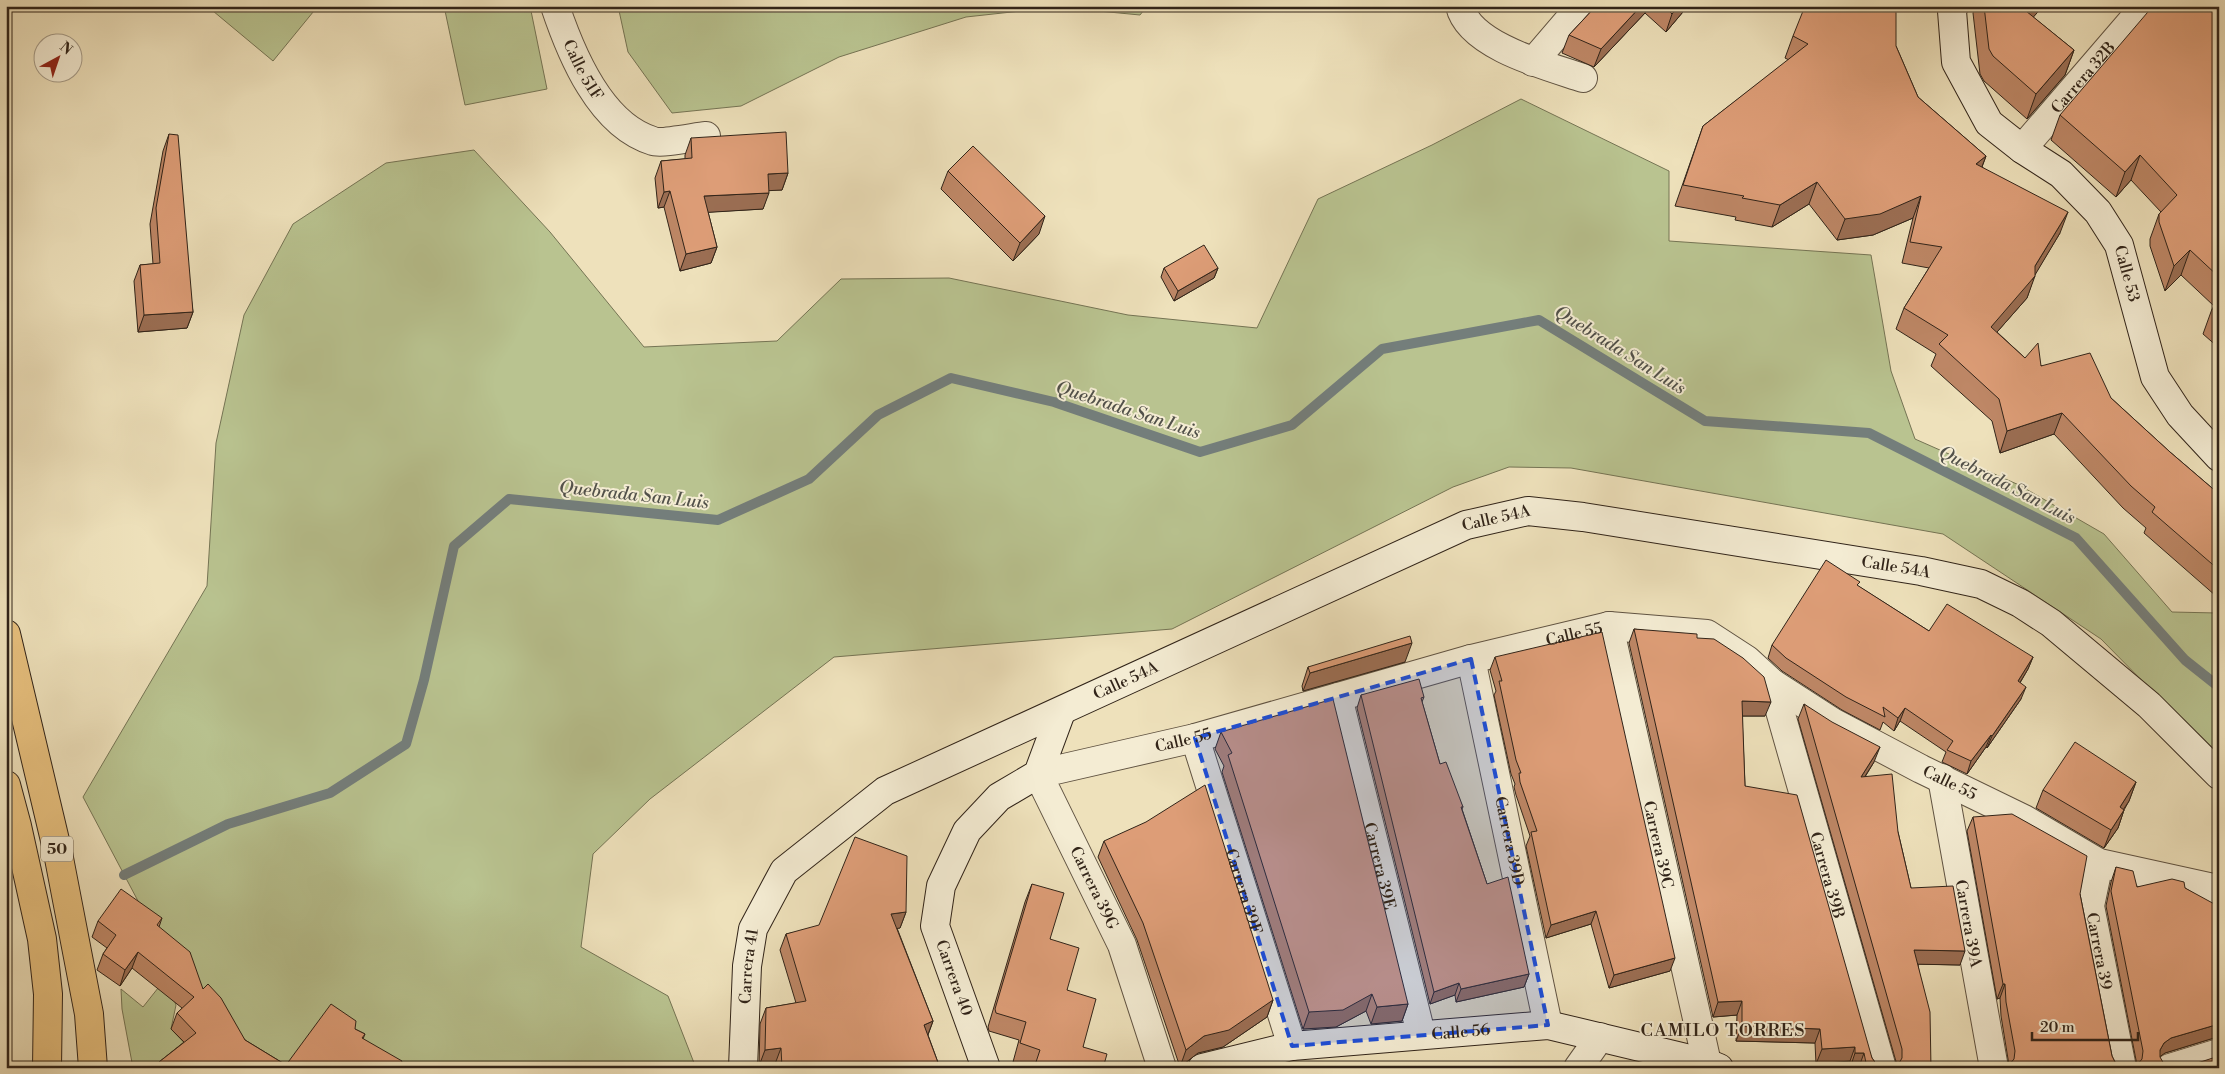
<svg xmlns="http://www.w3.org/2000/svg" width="2225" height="1074" font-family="'Libre Bodoni',serif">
<rect width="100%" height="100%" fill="#eee1bb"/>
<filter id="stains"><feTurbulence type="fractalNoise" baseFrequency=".004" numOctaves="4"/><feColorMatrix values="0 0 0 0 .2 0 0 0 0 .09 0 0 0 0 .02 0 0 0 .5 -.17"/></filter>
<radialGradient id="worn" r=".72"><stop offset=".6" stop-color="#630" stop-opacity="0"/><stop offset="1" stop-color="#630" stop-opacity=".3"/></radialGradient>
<!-- green -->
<g fill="#b9c390" stroke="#757454">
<path d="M218 6H318L273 61 213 11Z"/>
<path d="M444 6H530L547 89 465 105Z"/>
<path d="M618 6H1147L1140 15 1057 7 966 17 839 57 741 106 672 113 628 52Z"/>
<path d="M1521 99 1669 171V241L1871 255 1891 371 1915 439 2019 485 2104 534 2172 612 2217 613 2219 617V759L2101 639 1943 534 1571 468 1509 467 1453 487 1172 629 834 657 650 799 593 854 581 947 668 996 696 1068H259L165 952 83 797 207 586 216 443 244 315 293 224 386 163 474 150 550 232 644 347 777 341 841 279 949 278 1128 315 1257 328 1318 199 1432 145Z"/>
<path d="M166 978 176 1005 171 1029 190 1049 166 1068H133L122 1009 121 989 143 1007Z"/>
</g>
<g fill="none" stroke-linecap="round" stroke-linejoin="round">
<!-- stream -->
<path stroke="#747e7b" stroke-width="10" d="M124 875 228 824 330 793 406 744 424 680 454 546 509 499 718 520 809 479 878 415 951 378 1054 402 1200 452 1292 425 1382 349 1539 320 1705 421 1869 433 2076 538 2185 660 2219 687"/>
<!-- street casing -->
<g stroke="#605342" stroke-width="30">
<g id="street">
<path id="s1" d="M555 6C571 54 600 125 653 141 661 144 695 137 706 136"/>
<path d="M1460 6C1469 46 1547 66 1583 78"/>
<path d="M1533 62 1581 6"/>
<path id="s2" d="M2022 149 2145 6"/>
<path id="s3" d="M1609 626 1707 1063"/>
<path id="s4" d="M1471 659 1548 1025"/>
<path id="s5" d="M1772 683 1882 1068"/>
<path id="s6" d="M1338 697 1421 1034"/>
<path id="s7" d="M1195 738 1292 1046"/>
<path id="s8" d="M1942 778 1994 1068"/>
<path id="s9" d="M2099 863 2090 906 2122 1068"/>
<path id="s10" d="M1162 1068 1122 945 1038 774 1195 738 1471 659 1609 626 1707 634 1747 660 1772 683 1834 723 1921 769 2024 819 2099 863 2213 888 2219 907"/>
<path d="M1578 1068 1600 1037"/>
<path d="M2170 1068 2219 1053"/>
</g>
</g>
<!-- secondary casing -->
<g stroke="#312419" stroke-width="30">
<g id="secondary">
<path id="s11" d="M1954 6 1952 11 1956 62 1989 123 2022 149 2061 174 2098 212 2119 245 2155 377 2180 415 2219 457"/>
<path id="s12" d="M743 1068 747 966 753 929 784 871 885 791 1466 525 1528 511 1583 517 1921 571 1981 584 2020 603 2051 623 2149 705 2219 775"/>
<path d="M986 1068 935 926 941 886 967 831 999 797 1038 774 1061 712"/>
<path id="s13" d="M1202 1068 1292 1046 1548 1025 1707 1063 1719 1068"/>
</g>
</g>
<!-- highway casing -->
<g stroke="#312419" stroke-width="30">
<g id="highway">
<path d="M6 634 58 853 89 1014 93 1068"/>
<path d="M6 785 17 826 42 939 48 994 47 1068"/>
</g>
</g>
<!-- street -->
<use href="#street" stroke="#f4ecd3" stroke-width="28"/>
<!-- secondary -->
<use href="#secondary" stroke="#f4ecd3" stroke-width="28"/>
<!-- highway -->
<use href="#highway" stroke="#e7c07e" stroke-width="28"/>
</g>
<!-- wall -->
<g fill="#be8766" stroke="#312419">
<path d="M1596 6H1688L1666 32 1645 13 1594 67 1562 53 1569 35Z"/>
<path d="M1975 6H2043L2033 17 2074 50 2065 75 2027 119 1984 81 1980 74 1973 13Z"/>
<path d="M2219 6V348L2203 334 2212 309 2214 306 2181 275 2165 291 2150 246V239L2159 214 2161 212 2131 180 2116 197 2051 140 2060 115Z"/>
<path d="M1793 36 1896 46 1918 97 1986 156 1982 167 2060 233 2035 274 2027 298 1997 332 2025 358 2111 398 2170 452 2219 494V593L2216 596 2144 533 2146 528 2123 508 2054 434 2000 453 1992 421 1931 366 1936 354 1896 329 1904 308 1929 268 1902 263 1913 218 1873 235 1837 240 1809 204 1772 227 1735 220 1736 217 1675 206 1703 126 1789 60 1785 58Z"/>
<path d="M169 134 193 312 187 328 138 332 134 281 140 265 153 264 150 224 163 151Z"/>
<path d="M691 138 788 173 782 190H769L763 209 708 212 717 247 711 263 680 271 664 207 658 208 655 178 661 161 685 159V155Z"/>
<path d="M948 171 1039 234 1013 261 941 189Z"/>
<path d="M1164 268H1218L1214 278 1174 301 1161 277Z"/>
<path d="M1858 586 1929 631 2033 657 2028 669 2020 683 2021 699 1987 748 1986 747 1967 774 1942 762 1946 752 1900 721 1894 731 1883 722 1880 730 1842 710 1782 671 1768 658 1772 645Z"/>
<path d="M1634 629 1697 638 1765 716H1742L1745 786 1872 1058 1877 1065 1882 1068H1850V1061L1816 1064 1815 1043 1736 1041 1737 1015 1713 1017 1629 643Z"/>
<path d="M1495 657 1670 971 1609 988 1591 924 1546 938 1526 846 1530 836 1516 795 1514 787 1515 784 1511 774 1494 695 1496 691 1490 670Z"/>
<path d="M1405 662 1303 691 1302 686 1308 667Z"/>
<path d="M1361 695 1424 697 1422 702 1440 764 1463 807 1462 809 1487 884 1529 974 1524 987 1456 1002 1455 995 1430 1004 1357 708Z"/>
<path d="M1804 704 1874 762 1865 777 1898 832 1911 888 1960 965 1918 964 1931 1068 1897 1065 1798 719Z"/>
<path d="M1221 732 1408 1004 1402 1021 1371 1024 1366 1011 1336 1027 1303 1029 1222 772 1224 766 1215 749Z"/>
<path d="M2136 782 2129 801 2124 810 2118 828 2104 848 2036 808 2043 790Z"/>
<path d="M1973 817 2080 894 2112 1056 2116 1064 2122 1068H2008L2009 1065 2001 1016 2000 998 1997 999 1967 831Z"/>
<path d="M1104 841 1273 1000 1267 1017 1223 1047 1198 1053 1180 1067 1137 940 1098 857Z"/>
<path d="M2116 867 2137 887 2185 888 2219 909V1038H2214L2165 1053 2160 1056 2137 1065 2106 906 2111 882Z"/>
<path d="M1032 884 1067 990 1083 1047 1103 1068H1033L1013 1062 1019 1040 989 1031 988 1027 1025 902Z"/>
<path d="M906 912 900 928H897L933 1021 928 1035 940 1068H775V1064L759 1066 760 1024 766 1008 796 1003 780 950 786 934Z"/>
<path d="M162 918 159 927 203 989 245 1040 286 1065 355 1029 365 1034 363 1039 400 1068H157L159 1062 184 1042 171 1029 177 1013 182 1008 132 968 120 986 97 970 103 954 107 948 92 937 98 921Z"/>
</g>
<!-- shaded-wall -->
<g fill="#9b6e53" stroke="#312419">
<path d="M1641 6H1648L1645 13 1594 67 1601 49Z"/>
<path d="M1679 6H1688L1666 32 1672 14Z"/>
<path d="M2030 6H2043L2017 36 2026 11Z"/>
<path d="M2074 50 2065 75 2027 119 2036 94Z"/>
<path d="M2140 155 2131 180 2116 197 2125 172Z"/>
<path d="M1986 156 1978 177 1976 164Z"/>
<path d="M788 173 782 190 762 191 768 174Z"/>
<path d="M1817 182 1809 204 1772 227 1780 205Z"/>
<path d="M670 191 664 207 658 208 664 192Z"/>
<path d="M769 193 763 209 698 213 704 196Z"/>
<path d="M1921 196 1913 218 1873 235 1837 240 1845 219Z"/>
<path d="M2068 212 2060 233 2032 280 2035 276 2027 298 1983 348 1991 327 2035 266Z"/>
<path d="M1045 216 1039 234 1013 261 1020 243Z"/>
<path d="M717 247 711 263 680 271 686 254Z"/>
<path d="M2190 250 2181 275 2165 291 2174 266Z"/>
<path d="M1218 268 1214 278 1174 301 1178 291Z"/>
<path d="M193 312 187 328 138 332 144 315Z"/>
<path d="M2062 413 2054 434 2000 453 2007 431Z"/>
<path d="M1412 643 1405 662 1303 691 1310 673Z"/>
<path d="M2033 657 2028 669 2013 694 2018 681Z"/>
<path d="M2026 687 2021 699 1987 748 1992 736Z"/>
<path d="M1742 701 1771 702 1765 716H1737Z"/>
<path d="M1905 708 1900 721 1894 731 1898 718Z"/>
<path d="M1991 735 1986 747 1967 774 1971 761Z"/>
<path d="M1880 747 1874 762 1855 792 1861 777Z"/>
<path d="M2136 782 2129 801 2113 825 2120 807Z"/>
<path d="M2124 810 2118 828 2104 848 2111 830Z"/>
<path d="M1596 911 1591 924 1546 938 1551 925Z"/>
<path d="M906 912 900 928 886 930 891 914Z"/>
<path d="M1914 950 1965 951 1960 965 1908 964Z"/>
<path d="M138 952 132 968 120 986 125 970Z"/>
<path d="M1675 958 1670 971 1609 988 1614 975Z"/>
<path d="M1529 974 1524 987 1456 1002 1461 989Z"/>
<path d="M1459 983 1455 995 1430 1004 1434 992Z"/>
<path d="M2003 984H2005L2000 998 1997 999Z"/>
<path d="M1372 994 1366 1011 1336 1027 1303 1029 1309 1012Z"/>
<path d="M1273 1000 1267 1017 1223 1047 1198 1053 1180 1067 1186 1050 1204 1036Z"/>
<path d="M1742 1001 1737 1015 1713 1017 1718 1002Z"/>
<path d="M1408 1004 1402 1021 1371 1024 1377 1007Z"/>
<path d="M933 1021 927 1037 924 1025Z"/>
<path d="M2219 1024V1038H2214L2165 1053 2158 1058 2160 1050 2164 1043 2171 1038Z"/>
<path d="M1742 1026 1820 1029 1815 1043 1736 1041Z"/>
<path d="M1855 1047 1850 1061 1816 1064 1822 1049Z"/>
<path d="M781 1048 775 1064 759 1066 765 1050Z"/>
<path d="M1855 1053H1864L1859 1067 1850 1068Z"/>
</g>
<!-- building -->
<g fill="#dd9d77" stroke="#312419">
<path d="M1596 6H1641L1601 49 1569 35Z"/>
<path d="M1664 6H1679L1672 14Z"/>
<path d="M1805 6H1896V46L1918 97 1986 156 1976 164 2068 212 2035 266V276L1991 327 2025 358 2038 343 2041 366 2090 353 2111 398 2170 452 2219 494V570L2152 512 2155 507 2131 486 2062 413 2007 431 1999 399 1939 344 1948 335 1904 308 1942 247 1910 242 1921 196 1880 214 1845 219 1817 182 1780 205 1742 198 1744 196 1683 185 1703 126 1808 44 1793 36Z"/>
<path d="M1984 6H2030L2026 11 2074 50 2036 94 1993 56 1989 49Z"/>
<path d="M2153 6H2219V277L2190 250 2174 266 2159 222V214L2177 195 2140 155 2125 172 2060 115Z"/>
<path d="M786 132 788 173 768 174 769 193 704 196 717 247 686 254 670 191 664 192 661 161 692 158 691 138Z"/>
<path d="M169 134 178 135 193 312 144 315 140 265 160 263 156 208Z"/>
<path d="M973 146 1045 216 1020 243 948 171Z"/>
<path d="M1204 245 1218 268 1178 291 1164 268Z"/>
<path d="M2219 302V315L2212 309Z"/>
<path d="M1826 560 1860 582 1857 585 1929 631 1947 604 2033 657 2018 681 2026 687 1992 736 1991 735 1971 761 1947 750 1953 741 1905 708 1898 718 1883 707 1885 717 1846 697 1786 658 1772 645Z"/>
<path d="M1634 629 1697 634V638L1714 639 1743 658 1764 677 1771 702 1742 701 1745 786 1797 795 1872 1058 1877 1065 1882 1068H1867L1864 1053H1855V1047L1822 1049 1820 1029 1742 1026V1001L1718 1002Z"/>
<path d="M1602 632 1675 958 1614 975 1596 911 1551 925 1531 832 1537 831 1520 782 1519 773H1521L1516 760 1499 681H1502L1495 657Z"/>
<path d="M1410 636 1412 643 1310 673 1308 667Z"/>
<path d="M1419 679 1424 697 1421 698 1440 764 1446 762 1463 807H1461L1487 884 1508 877 1529 974 1461 989 1459 983 1434 992 1361 695Z"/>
<path d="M1333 699 1408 1004 1377 1007 1372 994 1343 1010 1309 1012 1228 755 1232 753 1221 732Z"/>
<path d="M1804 704 1832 722 1880 747 1861 777 1892 774 1898 832 1911 888 1953 886 1965 951 1914 950 1930 1012 1931 1068H1892L1898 1065 1902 1058V1049Z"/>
<path d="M2075 742 2136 782 2120 807 2124 810 2111 830 2043 790Z"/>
<path d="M1205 785 1273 1000 1229 1030 1204 1036 1186 1050 1143 923 1104 841 1146 822Z"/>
<path d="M2012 814 2087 856 2080 894 2112 1056 2116 1064 2122 1068H2010L2009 1065 2014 1059 2015 1051 2006 1002 2005 984H2003L1973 817Z"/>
<path d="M855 837 907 856 906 912 891 914 933 1021 924 1025 940 1068H894L893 1066 886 1068H782L781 1048 765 1050 766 1008 806 1001 786 934 819 925Z"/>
<path d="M2116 867 2133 871 2137 887 2172 879 2184 882 2185 888 2218 906 2219 909V1024L2171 1038 2164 1043 2160 1050V1057L2164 1064 2171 1068H2132L2137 1065 2142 1059 2143 1051 2111 891Z"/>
<path d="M1032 884 1064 893 1050 939 1079 948 1067 990 1096 999 1083 1047 1107 1054 1103 1068H1034L1040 1050 1020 1043 1026 1022 996 1013 995 1009Z"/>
<path d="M121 889 162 918 157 925 190 952 203 989 208 984 221 998 245 1040 286 1065 331 1004 356 1021 355 1029 365 1034 362 1038 402 1061 399 1068H163L159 1062 196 1033 177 1013 194 997 138 952 125 970 103 954 116 935 98 921Z"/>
<path d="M2219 1056V1068H2182Z"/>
</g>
<!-- marked area -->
<path fill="#1d4ed8" fill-opacity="0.2" stroke="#1d4ed8" stroke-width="4" stroke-dasharray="10 6" stroke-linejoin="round" d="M1471 659 1548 1025 1292 1046 1195 738Z"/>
<g text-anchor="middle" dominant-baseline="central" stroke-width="4" stroke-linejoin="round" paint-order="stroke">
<!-- shield labels -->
<rect fill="#f4ecd3" stroke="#6c6051" stroke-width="1" x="41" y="836.5" width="32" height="25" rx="4"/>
<g font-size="15" font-weight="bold" fill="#312419">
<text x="57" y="849">50</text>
</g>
<!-- street labels -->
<g font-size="16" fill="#312419" stroke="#f4ecd3">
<text stroke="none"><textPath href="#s1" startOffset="70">Calle 51F</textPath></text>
<text stroke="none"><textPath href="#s2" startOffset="94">Carrera 32B</textPath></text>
<text stroke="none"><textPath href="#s11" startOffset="336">Calle 53</textPath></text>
<text stroke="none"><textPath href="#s12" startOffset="1004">Calle 54A</textPath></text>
<text stroke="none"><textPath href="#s12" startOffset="1409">Calle 54A</textPath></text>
<text stroke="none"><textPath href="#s10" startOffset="874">Calle 55</textPath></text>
<text stroke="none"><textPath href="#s12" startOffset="599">Calle 54A</textPath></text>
<text stroke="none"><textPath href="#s10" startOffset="469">Calle 55</textPath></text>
<text stroke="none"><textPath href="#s10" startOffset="1294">Calle 55</textPath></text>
<text stroke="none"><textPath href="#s4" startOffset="186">Carrera 39D</textPath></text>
<text stroke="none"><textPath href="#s3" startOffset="224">Carrera 39C</textPath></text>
<text stroke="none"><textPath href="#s6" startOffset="174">Carrera 39E</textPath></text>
<text stroke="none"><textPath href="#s5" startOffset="200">Carrera 39B</textPath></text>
<text transform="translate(1094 888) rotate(64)">Carrera 39G</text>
<text stroke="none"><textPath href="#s7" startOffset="161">Carrera 39F</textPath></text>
<text stroke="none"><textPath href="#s8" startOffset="148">Carrera 39A</textPath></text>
<text stroke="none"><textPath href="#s9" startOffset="90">Carrera 39</textPath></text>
<text stroke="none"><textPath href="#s12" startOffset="102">Carrera 41</textPath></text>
<text transform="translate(954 978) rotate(70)">Carrera 40</text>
<text stroke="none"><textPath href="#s13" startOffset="262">Calle 56</textPath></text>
</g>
<!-- water labels -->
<g font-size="18" font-style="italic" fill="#52514a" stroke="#f4ecd3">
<text transform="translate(1620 350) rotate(32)">Quebrada San Luis</text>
<text transform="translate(1128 410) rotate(18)">Quebrada San Luis</text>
<text transform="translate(2007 485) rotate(27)">Quebrada San Luis</text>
<text transform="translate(634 495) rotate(6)">Quebrada San Luis</text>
</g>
<!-- neighbourhood labels -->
<g font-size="18" letter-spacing="1" fill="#312419" stroke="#f4ecd3">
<text x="1723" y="1030">CAMILO TORRES</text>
</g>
</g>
<!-- margin -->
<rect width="2225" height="1074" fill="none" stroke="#eee1bb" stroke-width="25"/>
<rect x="8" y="8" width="2210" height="1059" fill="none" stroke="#312419" stroke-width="2.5"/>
<rect x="12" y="12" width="2200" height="1049" fill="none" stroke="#312419"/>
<!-- north arrow -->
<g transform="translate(58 58) rotate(40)"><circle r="24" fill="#f4ecd3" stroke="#a69c89"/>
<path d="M0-4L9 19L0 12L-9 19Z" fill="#8f2418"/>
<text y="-8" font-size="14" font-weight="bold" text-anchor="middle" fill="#312419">N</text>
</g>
<!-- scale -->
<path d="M2032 1032v8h106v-8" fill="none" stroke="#312419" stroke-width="2.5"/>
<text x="2040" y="1032" font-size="15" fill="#312419" stroke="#f4ecd3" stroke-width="4" paint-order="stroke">20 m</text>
<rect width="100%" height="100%" filter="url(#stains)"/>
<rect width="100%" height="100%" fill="url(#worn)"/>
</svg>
